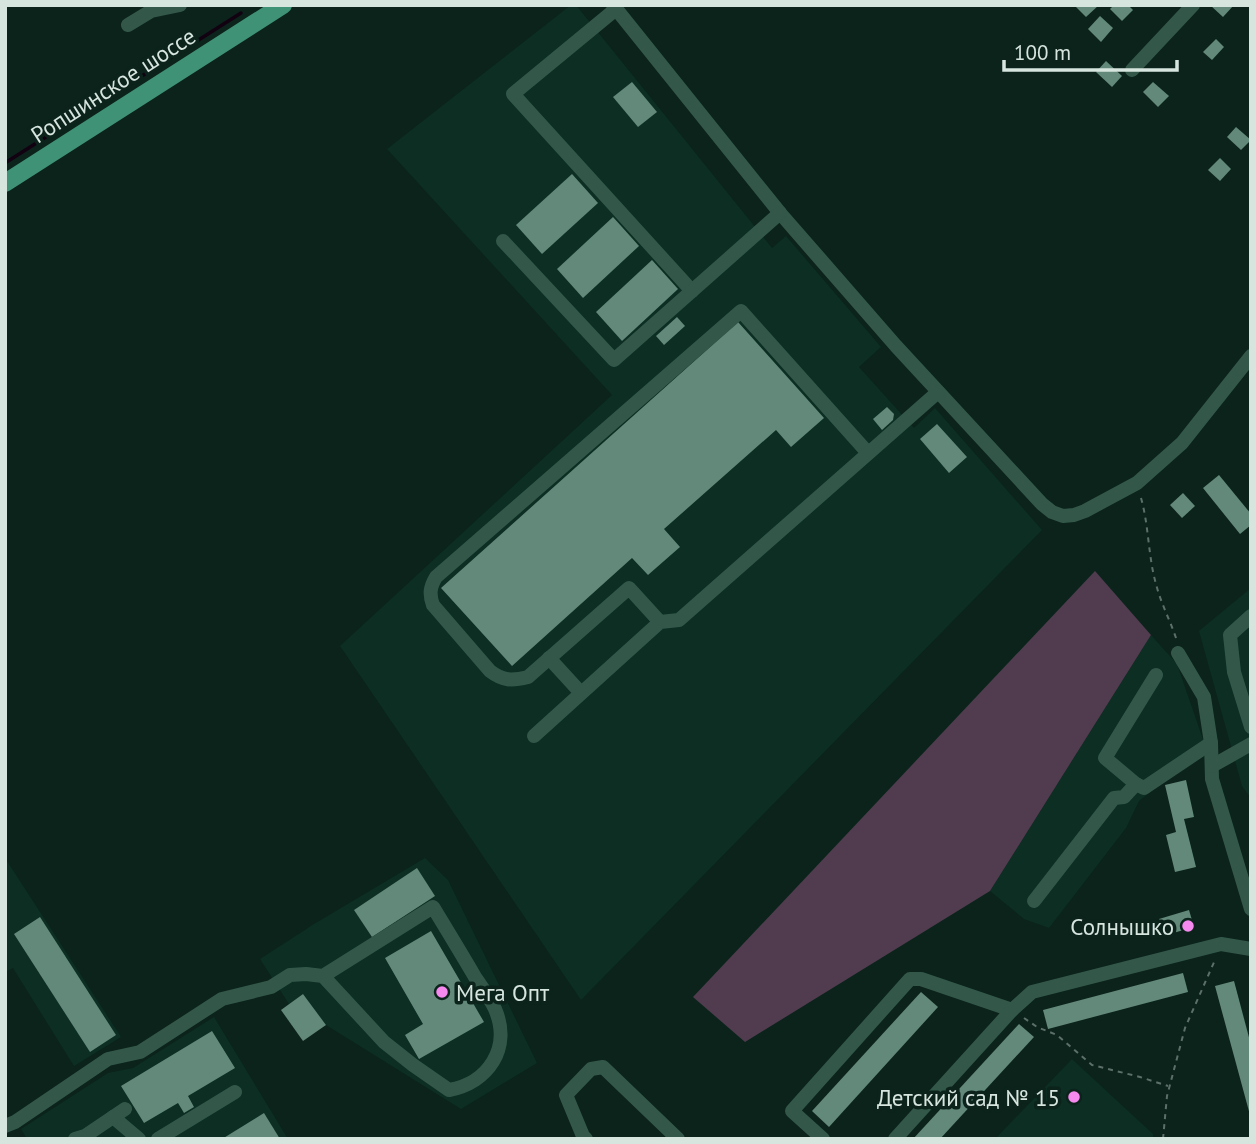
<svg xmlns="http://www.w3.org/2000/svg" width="1256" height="1144" font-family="'PT Sans',sans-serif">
<rect width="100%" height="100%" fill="#0b231b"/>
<!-- built -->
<g fill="#0c2e23">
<path d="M571 5H576L772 248 786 236 881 347 859 367 914 428 935 408 1042 530 581 1000 340 646 612 395 387 149Z"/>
<path d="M1251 588V798L1242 786 1199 631Z"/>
<path d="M1151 635 1177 664 1206 748 1139 801 1126 828 1049 928 1024 919 990 891Z"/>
<path d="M5 858 121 1037 74 1066 13 968 5 972Z"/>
<path d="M425 858 448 880 537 1063 461 1109 326 1025 303 994 289 1004 260 959 314 924Z"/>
<path d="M214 1017 288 1139H27L21 1129 108 1073 133 1068Z"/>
<path d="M1072 1059 1153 1134V1139H995Z"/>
</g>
<!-- green -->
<path fill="#503c4e" d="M1095 571 1151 635 990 891 745 1042 693 997Z"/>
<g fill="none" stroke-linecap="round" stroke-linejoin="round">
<!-- stream -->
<path stroke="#120211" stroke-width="3.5" d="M5 163 241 13"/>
</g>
<!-- building -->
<g fill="#63897a">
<path d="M1074 5H1099L1086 17Z"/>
<path d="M1114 5H1128L1133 10 1122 21 1110 9Z"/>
<path d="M1210 5H1234L1223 17Z"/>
<path d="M1100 16 1113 28 1101 42 1088 29Z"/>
<path d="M1216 39 1224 47 1212 60 1203 52Z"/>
<path d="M1106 61 1122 76 1112 87 1096 72Z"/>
<path d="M632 82 657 112 638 127 613 97Z"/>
<path d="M1153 82 1169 96 1158 107 1143 92Z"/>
<path d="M1236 127 1251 140 1241 150 1227 137Z"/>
<path d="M1220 158 1231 169 1220 181 1208 170Z"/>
<path d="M572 174 598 203 542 254 516 225Z"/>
<path d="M613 217 639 246 583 298 557 269Z"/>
<path d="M652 260 678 289 622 341 596 312Z"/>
<path d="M677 317 685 326 664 345 656 336Z"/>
<path d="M738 322 824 418 791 447 776 430 664 529 680 547 648 575 632 558 512 666 441 588Z"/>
<path d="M887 407 894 414 893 420 882 430 873 419Z"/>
<path d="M937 424 967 457 949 473 920 439Z"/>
<path d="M1219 475 1251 514V525L1240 534 1203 488Z"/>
<path d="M1183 493 1195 506 1182 518 1170 505Z"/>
<path d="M1186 780 1194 817 1184 819 1196 867 1175 872 1166 835 1176 832 1165 785Z"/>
<path d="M417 868 435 896 372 937 354 910Z"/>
<path d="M1189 910 1194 927 1163 936 1159 919Z"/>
<path d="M40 917 116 1035 90 1052 14 934Z"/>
<path d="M431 931 484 1022 419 1059 405 1035 423 1024 385 958Z"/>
<path d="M1183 973 1188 992 1048 1029 1043 1010Z"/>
<path d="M1234 981 1251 1045 1250 1115 1215 986Z"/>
<path d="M921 992 938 1007 829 1127 812 1111Z"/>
<path d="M303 994 326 1025 303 1041 281 1010Z"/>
<path d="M1019 1024 1034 1037 940 1139H913Z"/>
<path d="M212 1031 235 1068 188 1096 194 1107 184 1113 178 1103 144 1123 121 1086Z"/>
<path d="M264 1113 280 1139H222Z"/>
</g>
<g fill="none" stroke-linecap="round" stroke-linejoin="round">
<!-- path -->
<g stroke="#5c7069" stroke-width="2" stroke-dasharray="5 5" stroke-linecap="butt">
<path d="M1141 498C1149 526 1148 556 1156 584 1161 604 1171 622 1177 641"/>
<path d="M1024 1018 1037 1027 1057 1035 1092 1065 1140 1077 1168 1086"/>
<path d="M1163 1139 1167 1096 1185 1028 1215 960"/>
</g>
<!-- minor -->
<g stroke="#33584a" stroke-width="14">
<path d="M613 5 780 213 896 346 1042 504 1052 512 1063 516 1074 515 1085 511 1137 483 1182 443 1251 356"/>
<path d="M616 9 513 94 692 291"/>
<path d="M128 25 151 11 180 5"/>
<path d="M1132 70 1193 5"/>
<path d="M503 241 614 360 780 213"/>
<path d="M1251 616 1230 635 1234 672 1251 727"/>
<path d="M660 622 629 588 528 677C512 681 503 681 490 671L433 605C429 594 430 587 436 577L741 311 868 453"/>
<path d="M1178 653 1204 697 1211 743 1212 779 1251 909"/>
<path d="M549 658 581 693"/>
<path d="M1156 675 1105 758 1136 784 1144 788 1211 743"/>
<path d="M534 736 660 622 679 620 938 392"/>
<path d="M1212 766 1251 744"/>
<path d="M1034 901 1114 798 1124 797 1136 784"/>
<path d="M113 1117 139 1139"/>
<path d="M5 1126 15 1122 108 1059 140 1052 222 999 271 987 290 975 306 974 323 976 384 1042 413 1065 449 1090C488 1083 512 1048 495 1009 490 998 482 987 475 977 461 953 447 930 433 907L323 976"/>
<path d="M75 1139 85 1136 125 1109"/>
<path d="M158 1139 235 1092"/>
<path d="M586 1139 583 1136 566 1095 591 1069 603 1067 678 1139"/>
<path d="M823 1139 792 1111 910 979H921L1012 1010"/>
<path d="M895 1139 1012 1010 1032 992 1221 944 1251 949"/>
</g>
<!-- major -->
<path stroke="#3f9276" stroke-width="18" d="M5 183 283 5"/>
</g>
<!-- markers -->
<g fill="#f689ee" stroke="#0b231b" stroke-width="2.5">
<circle cx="1188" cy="926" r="7"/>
<circle cx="442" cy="992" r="7"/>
<circle cx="1074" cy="1097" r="7"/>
</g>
<g text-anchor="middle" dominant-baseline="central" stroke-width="7" stroke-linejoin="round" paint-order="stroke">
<!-- street labels -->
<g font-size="23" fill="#d7e5df" stroke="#0b231b">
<text transform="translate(113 85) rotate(-33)">Ропшинское шоссе</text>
</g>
<!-- poi labels -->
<g font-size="23" fill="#d7e5df" stroke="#0b231b" text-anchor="end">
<text x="1174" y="926">Солнышко</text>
<text x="456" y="992" text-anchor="start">Мега Опт</text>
<text x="1060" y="1097">Детский сад № 15</text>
</g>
</g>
<!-- border -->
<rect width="1256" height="1144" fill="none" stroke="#d7e5df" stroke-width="14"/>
<!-- scale -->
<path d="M1004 60v10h173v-10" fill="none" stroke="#d7e5df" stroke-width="3.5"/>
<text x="1014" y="60" font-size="21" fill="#d7e5df" stroke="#0b231b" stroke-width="5" paint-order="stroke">100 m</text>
</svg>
